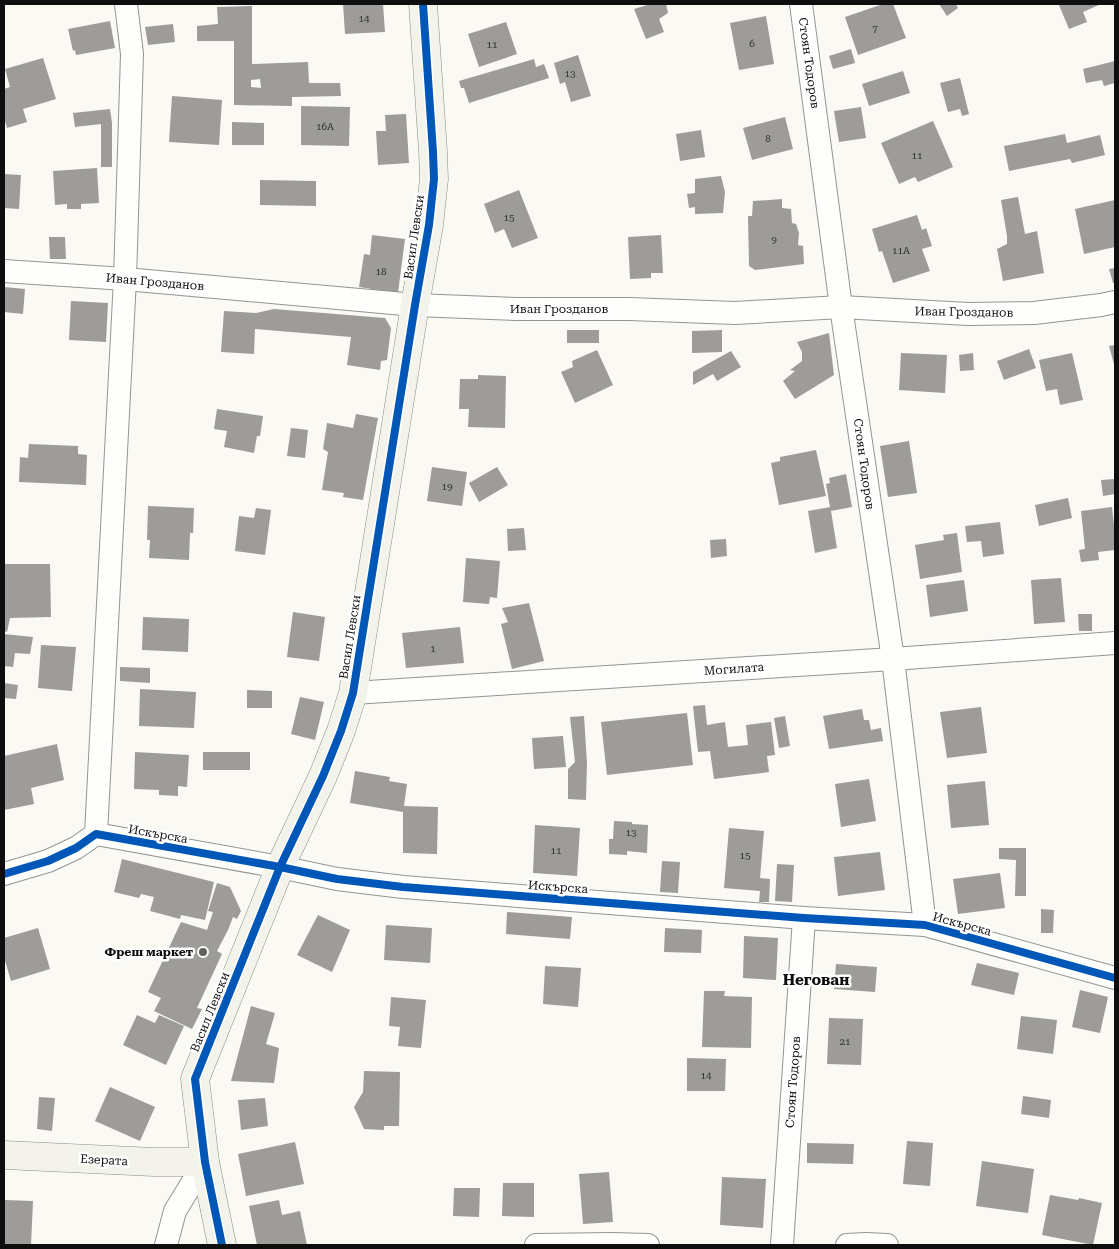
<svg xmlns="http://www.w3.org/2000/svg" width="1119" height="1249" font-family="'Roboto Serif',serif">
<rect width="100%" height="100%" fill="#faf9f4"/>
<!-- building -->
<g fill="#9e9c99" fill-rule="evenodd">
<path d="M343 4H383L385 32 345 34Z"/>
<path d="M651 4H666L668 13 659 19 664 32 646 39 634 9Z"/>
<path d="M883 4H893L906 38 858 55 845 17Z"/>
<path d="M939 4H956L958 8 947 16Z"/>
<path d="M1062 4H1101L1083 12 1087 22 1069 29 1059 5Z"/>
<path d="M252 6V64L308 62 309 83H340L341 96 292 97V106L234 105V41H197V26L218 24 217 7ZM260 79 261 88 251 87V80Z"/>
<path d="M766 16 774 64 739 70 730 23Z"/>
<path d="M110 21 115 48 76 55 75 50 73 51 68 29Z"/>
<path d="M506 22 517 54 479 67 468 34Z"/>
<path d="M173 24 175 42 148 45 145 27Z"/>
<path d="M851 49 855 63 833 69 829 56Z"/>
<path d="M578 55 591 96 571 102 565 82 560 84 554 63Z"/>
<path d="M43 58 56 99 23 109 27 122 7 128 4 118V89L10 87 5 69Z"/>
<path d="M534 59 536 67 544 64 549 78 469 103 464 88H461L459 81Z"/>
<path d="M1115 61V83L1104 86 1102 80 1086 83 1083 69Z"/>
<path d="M903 71 910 93 869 106 862 84Z"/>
<path d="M960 78 969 114 962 116 960 109 948 112 940 83Z"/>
<path d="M172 96 222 100 219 145 169 142Z"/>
<path d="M301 106 350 107 349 146 301 145Z"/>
<path d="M861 107 866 138 839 142 834 111Z"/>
<path d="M110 109 112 123V167H101V124L75 127 73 113Z"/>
<path d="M406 114 409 163 378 165 376 131H386L385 115Z"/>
<path d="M785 117 793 149 752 160 743 128Z"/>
<path d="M933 121 953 167 918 182 915 177 899 184 881 143Z"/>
<path d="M232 122 264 123V145H232Z"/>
<path d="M701 130 705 157 680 161 676 134Z"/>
<path d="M1065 134 1067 143 1100 135 1105 155 1072 163 1070 159 1009 171 1004 146Z"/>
<path d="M97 168 99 203 81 204V209H67V204L55 205 53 171Z"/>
<path d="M4 174 21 175 19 209 4 208Z"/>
<path d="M721 176 725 192 723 213 695 214V207L689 208 687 194 695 193V179Z"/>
<path d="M260 180 316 181V206L260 205Z"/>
<path d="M519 190 538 238 512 248 504 229 495 233 484 204Z"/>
<path d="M1018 197 1025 234 1037 231 1044 273 1003 281 997 249 1007 244V236L1001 200Z"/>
<path d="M782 199V208L791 209 792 223 796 224 799 233 798 245 803 246 804 264 755 270 749 266 748 216H752L753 201Z"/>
<path d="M1115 200V247L1084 254 1075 209Z"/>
<path d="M917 215 922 230 926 228 932 246 922 249 930 271 893 283 882 251 879 252 872 229Z"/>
<path d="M372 235 405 239 398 293 359 287 364 254 370 255Z"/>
<path d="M661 235 663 273H651V278L630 279 628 237Z"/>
<path d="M49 237H65L66 259H50Z"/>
<path d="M1115 268V283H1113L1109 269Z"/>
<path d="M4 287 25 289 23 314 4 312Z"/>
<path d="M71 301 108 303 106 342 69 340Z"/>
<path d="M274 309 385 318 391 328 387 360 381 361 380 370 347 365 351 337 255 329 254 354 221 352 224 311 256 313Z"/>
<rect x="567" y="330" width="32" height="13"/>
<path d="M722 330V352L692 353V331Z"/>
<path d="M829 333 834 375 795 399 783 381 795 371 790 370 802 361V352L797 342Z"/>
<path d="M1115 345V368L1109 346Z"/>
<path d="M1029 349 1036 368 1004 380 997 361Z"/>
<path d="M597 350 613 385 575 403 561 372 573 367 572 361Z"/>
<path d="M731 351 741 367 717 381 713 374 693 385V372Z"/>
<path d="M901 353 947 355 945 393 899 390Z"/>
<path d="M973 353 974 370 960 371 959 355Z"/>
<path d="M1072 353 1083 400 1060 405 1057 389 1046 391 1039 360Z"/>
<path d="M478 375 506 376 505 428 468 427 469 409H459L460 379H478Z"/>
<path d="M217 409 263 416 260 436H257L254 453 224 447 227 431 214 429Z"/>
<path d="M356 414 378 418 363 500 343 497 344 493 322 490 328 452 323 449 327 423 353 428Z"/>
<path d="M291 428 308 430 305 458 287 456Z"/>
<path d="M909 441 917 493 888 497 880 446Z"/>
<path d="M29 444 78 446V454L87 455 86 485 19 482 20 457 28 458Z"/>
<path d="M816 450 826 496 779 505 771 463 780 461V457Z"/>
<path d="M432 467 467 472 462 506 427 501Z"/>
<path d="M497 467 508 485 479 502 469 483Z"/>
<path d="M846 474 852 507 831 511 837 548 815 553 808 511 830 507 826 484 830 483 829 478Z"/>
<path d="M1115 479V494L1103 496 1101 480Z"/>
<path d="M1068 498 1072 518 1039 526 1035 505Z"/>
<path d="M148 506 194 508 193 533H190L189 560 149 558 150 540H147Z"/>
<path d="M1112 507 1115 534V550L1098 552 1099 560 1081 562 1079 550 1085 549 1081 511Z"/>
<path d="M256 508 271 510 265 555 235 551 239 516 254 518Z"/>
<path d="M1000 522 1004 554 983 557 981 541 967 542 965 526Z"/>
<path d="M524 528 526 550 508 551 507 529Z"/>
<path d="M957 533 962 572 920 579 915 545 944 540 943 535Z"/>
<path d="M726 539 727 556 711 558 710 540Z"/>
<path d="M466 558 500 561 497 598 490 597 489 604 463 602Z"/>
<path d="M4 564H50L51 617 10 618 7 632 4 631Z"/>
<path d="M1061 578 1065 622 1034 624 1031 580Z"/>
<path d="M964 580 968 611 930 617 926 585Z"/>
<path d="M529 603 544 661 512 669 501 624 508 622 502 608Z"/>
<path d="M293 612 325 617 319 661 287 657Z"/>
<path d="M1078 614H1092V631H1079Z"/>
<path d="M143 617 189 619 188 652 142 650Z"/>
<path d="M460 627 464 663 406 668 402 633Z"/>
<path d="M4 634 33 637 30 654 15 653 13 667 4 666Z"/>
<path d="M41 645 76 647 72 691 38 688Z"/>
<path d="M120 667 150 668V683L120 681Z"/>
<path d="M4 683 18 685 16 699 4 698Z"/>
<path d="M140 689 196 692 194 728 139 726Z"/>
<path d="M247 690 272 691V708H247Z"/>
<path d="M300 697 324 702 315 740 291 734Z"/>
<path d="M705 705 707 725 725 722 728 747 748 745 746 725 771 722 775 755 767 756 769 772 714 779 710 751 698 752 693 706Z"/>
<path d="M981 707 987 753 947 758 940 712Z"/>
<path d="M862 709 864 720H869L871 730 881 728 883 741 829 749 823 716Z"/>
<path d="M687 713 693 765 607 775 601 722Z"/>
<path d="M584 716 587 763 586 800 568 799V769L575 762 570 717Z"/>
<path d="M785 716 790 746 779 748 774 718Z"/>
<path d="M563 736 566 767 534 769 532 738Z"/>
<path d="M57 744 64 780 31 788 34 804 4 810V756Z"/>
<path d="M135 752 189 755 187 787 178 786V796L159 795V790L134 789Z"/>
<rect x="203" y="752" width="47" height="18"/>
<path d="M355 771 390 777 389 781 407 784 404 806 438 807 437 854 403 853V812L350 803Z"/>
<path d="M869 779 876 821 841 827 835 784Z"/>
<path d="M985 781 989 825 951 828 947 785Z"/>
<path d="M614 821 632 822V824L648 825 647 853 627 851V855L609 854V839H613Z"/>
<path d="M535 825 580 828 577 876 533 873Z"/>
<path d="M729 828 764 831 760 878 770 879 769 902H759L760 891 724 888Z"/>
<path d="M999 848H1026V896H1015L1016 860 999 859Z"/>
<path d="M880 852 885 890 838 896 834 857Z"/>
<path d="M122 859 214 882 205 920 181 915 180 919 150 911 154 897 141 894 139 898 114 892Z"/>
<path d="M662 861 680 862 678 893 660 892Z"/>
<path d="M777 864 794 865 792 902 775 901Z"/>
<path d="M1000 873 1005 908 958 914 953 879Z"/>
<path d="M217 883 230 887 241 911 237 919 233 917 228 930 217 951 222 954 197 1008 202 1009 192 1029 154 1011 161 998 148 992 181 922 207 930 213 912 208 911Z"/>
<path d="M1041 909 1054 910 1053 933H1041Z"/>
<path d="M507 912 572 917 570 939 506 934Z"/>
<path d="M318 915 350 930 332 972 297 955Z"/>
<path d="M386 925 432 928 430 963 384 960Z"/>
<path d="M38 928 50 969 11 981 4 957V938Z"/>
<path d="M665 928 702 930 701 953 664 952Z"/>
<path d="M744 936 778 938 776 980 743 978Z"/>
<path d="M977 963 1019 973 1014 995 971 985Z"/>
<path d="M836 964 877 967 875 992 834 989Z"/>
<path d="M545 966 581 968 578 1007 543 1004Z"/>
<path d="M1080 990 1108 997 1100 1033 1072 1027Z"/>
<path d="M704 991H725L724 996 752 997 751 1048 702 1047Z"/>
<path d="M391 997 426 1000 421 1048 398 1046 400 1027 389 1026Z"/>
<path d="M251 1006 275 1013 266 1044 279 1048 274 1083 231 1081Z"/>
<path d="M137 1015 155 1023 159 1015 184 1026 166 1065 123 1045Z"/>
<path d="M1021 1016 1057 1020 1053 1054 1017 1049Z"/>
<path d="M829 1018 863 1019 861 1065 827 1064Z"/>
<path d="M687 1058 726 1059 725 1091H687Z"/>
<path d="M364 1071 400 1072 399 1126H384V1130L364 1129 354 1107 363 1092Z"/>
<path d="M110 1087 155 1107 140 1141 95 1121Z"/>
<path d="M1023 1096 1051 1100 1049 1118 1021 1114Z"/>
<path d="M39 1097 55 1098 52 1131 37 1129Z"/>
<path d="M265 1098 268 1126 241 1130 238 1100Z"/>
<path d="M907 1141 933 1143 930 1186 903 1184Z"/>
<path d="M295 1142 304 1184 246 1196 238 1154Z"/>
<path d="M807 1143 854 1144 853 1164 807 1163Z"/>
<path d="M982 1161 1034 1169 1028 1213 976 1206Z"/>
<path d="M609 1172 613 1222 583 1224 579 1174Z"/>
<path d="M722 1177 766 1179 763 1228 720 1225Z"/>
<path d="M503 1183H534V1217L502 1216Z"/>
<path d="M454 1188H480L479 1217 453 1216Z"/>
<path d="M1050 1195 1078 1200 1079 1198 1102 1203 1093 1245 1042 1235Z"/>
<path d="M4 1200 33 1201 31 1245H4Z"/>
<path d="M279 1200 282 1215 300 1211 307 1245H257L249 1206Z"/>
</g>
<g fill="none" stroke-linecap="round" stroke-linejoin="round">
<!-- street casing -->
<g stroke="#949492" stroke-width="24">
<g id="street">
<path d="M801 4 841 307 893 659 925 925"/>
<path d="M4 271 125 279 415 305 517 309H629L735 313 841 307 968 314 1034 313 1101 305 1115 302"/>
<path d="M353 693 893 659 1115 643"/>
<path d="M96 834 125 279 132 54 126 4"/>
<path d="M4 874 48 861 76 848 96 834 280 867 337 879 403 887 804 918 925 925 1115 978"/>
<path d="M166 1245 175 1211 205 1162"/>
<path d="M536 1245 613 1244 648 1245"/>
<path d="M782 1245 804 918"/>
<path d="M847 1245 866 1244 887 1245"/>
</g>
</g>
<!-- secondary casing -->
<g stroke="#8b8a88" stroke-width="29">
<g id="secondary">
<path d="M4 1155 154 1162H205"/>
<path d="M222 1245 205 1162 195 1079 280 867 323 776 341 731 353 693 415 305 429 225 434 179 433 152 423 4"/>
</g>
</g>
<!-- street -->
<use href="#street" stroke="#fefefd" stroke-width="22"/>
<!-- secondary -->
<use href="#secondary" stroke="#f4f3eb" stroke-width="28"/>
<!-- cycleway casing -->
<g stroke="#fff" stroke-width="11">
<g id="cycleway">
<path d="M4 874 48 861 76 848 96 834 280 867 337 879 403 887 804 918 925 925 1115 978"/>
<path d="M222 1245 205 1162 195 1079 280 867 323 776 341 731 353 693 415 305 429 225 434 179 433 152 423 4"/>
</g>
</g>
<!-- cycleway -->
<use href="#cycleway" stroke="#0057b8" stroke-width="8"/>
</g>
<!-- markers -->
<circle fill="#61605e" stroke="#fff" stroke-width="2" cx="203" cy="952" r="5"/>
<g text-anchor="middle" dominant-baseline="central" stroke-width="5" stroke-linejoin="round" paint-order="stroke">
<!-- number labels -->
<g font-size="10" fill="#323231">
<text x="364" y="18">14</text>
<text x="875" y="28">7</text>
<text x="752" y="43">6</text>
<text x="492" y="44">11</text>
<text x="570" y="73">13</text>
<text x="325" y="126">16А</text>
<text x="768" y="138">8</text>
<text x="917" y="155">11</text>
<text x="509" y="217">15</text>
<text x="774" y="239">9</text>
<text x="901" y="250">11А</text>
<text x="381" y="271">18</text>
<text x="447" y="486">19</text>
<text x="433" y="648">1</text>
<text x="631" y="832">13</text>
<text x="556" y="850">11</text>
<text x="745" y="855">15</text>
<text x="845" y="1041">21</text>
<text x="706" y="1075">14</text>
</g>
<!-- street labels -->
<g font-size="12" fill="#0e0e0e" stroke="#fff">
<text transform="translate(809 63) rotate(82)">Стоян Тодоров</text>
<text transform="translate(414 237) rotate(-82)">Васил Левски</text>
<text transform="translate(155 282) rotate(5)">Иван Грозданов</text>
<text x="559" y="309">Иван Грозданов</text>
<text transform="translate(964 312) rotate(1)">Иван Грозданов</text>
<text transform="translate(864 464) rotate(82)">Стоян Тодоров</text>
<text transform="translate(350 637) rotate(-81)">Васил Левски</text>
<text transform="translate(734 669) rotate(-4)">Могилата</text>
<text transform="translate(158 834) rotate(10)">Искърска</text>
<text transform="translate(558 887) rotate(4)">Искърска</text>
<text transform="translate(962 924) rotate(15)">Искърска</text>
<text transform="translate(210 1012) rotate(-68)">Васил Левски</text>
<text transform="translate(793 1082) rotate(-86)">Стоян Тодоров</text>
<text transform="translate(104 1160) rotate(3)">Езерата</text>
</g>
<!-- poi labels -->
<g font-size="12" font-weight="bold" fill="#0e0e0e" stroke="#fff" text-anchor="end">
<text x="193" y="952">Фреш маркет</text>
</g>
<!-- quarter labels -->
<g font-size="15" font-weight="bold" fill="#0e0e0e" stroke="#fff">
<text x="816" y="980">Негован</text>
</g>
</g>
<!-- border -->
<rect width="1119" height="1249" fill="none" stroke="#0e0e0e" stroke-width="10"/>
</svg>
